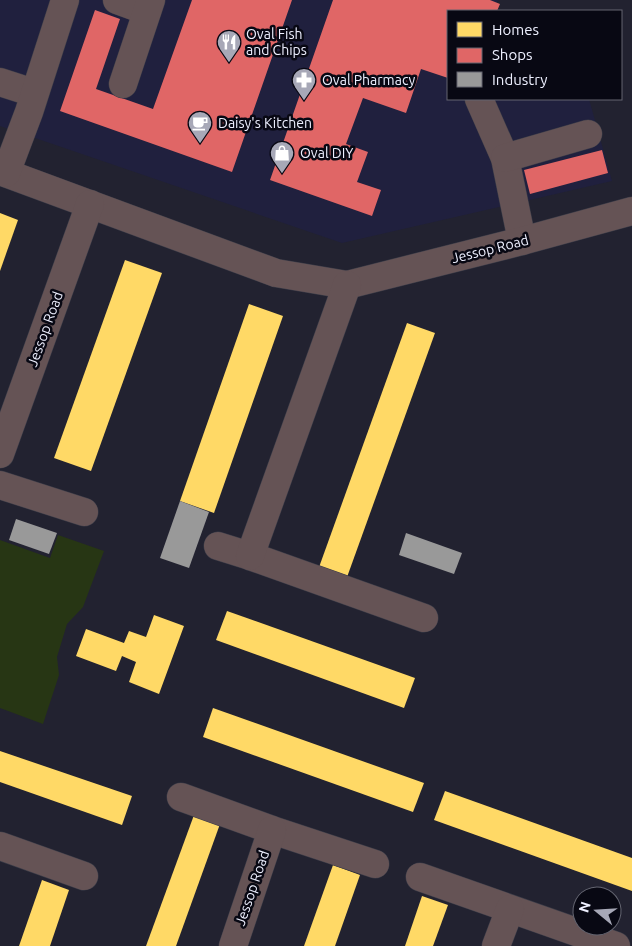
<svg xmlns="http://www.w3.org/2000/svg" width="632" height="946" font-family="Ubuntu,sans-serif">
<rect width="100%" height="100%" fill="#222230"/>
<!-- built -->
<path fill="#20203e" d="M0 0H498L494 11H448V99H589L612 181 342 243 0 126Z"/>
<!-- green -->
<path fill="#273614" d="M58 535 104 551 83 607 67 624 57 657 59 675 43 724 0 708V540L50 558Z"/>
<!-- homes -->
<g fill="#ffd966">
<path d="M0 213 18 220 0 271Z"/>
<path d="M125 260 162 273 91 471 54 458Z"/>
<path d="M249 304 283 316 214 513 180 501Z"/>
<path d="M407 323 435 333 346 580 318 570Z"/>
<path d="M227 611 415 678 404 708 216 640Z"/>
<path d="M154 615 184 626 159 694 129 682 136 662 122 656 116 671 76 656 86 629 124 643 129 631 146 637Z"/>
<path d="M213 708 424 783 413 812 203 737Z"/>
<path d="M0 751 132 796 122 825 0 782Z"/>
<path d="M445 791 632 858V891L434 820Z"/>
<path d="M194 815 220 824 176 946H146Z"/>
<path d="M333 865 360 875 335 946H304Z"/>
<path d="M42 880 69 890 50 946H19Z"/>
<path d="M422 896 448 905 433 946H405Z"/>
</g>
<!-- shops -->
<g fill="#e06666">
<path d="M192 0H292L232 172 60 111 95 10 120 19 96 89 153 109Z"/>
<path d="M333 0H490L500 4 497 11H448V78L421 69 406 113 363 98 346 144 368 152 357 182 381 190 372 216 270 180Z"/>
<path d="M602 150 608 173 530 194 524 170Z"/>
</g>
<!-- industry -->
<g fill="#999">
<path d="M180 501 209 512 189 568 160 558Z"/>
<path d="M16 519 57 533 49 554 9 540Z"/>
<path d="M406 533 462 553 454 574 399 555Z"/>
</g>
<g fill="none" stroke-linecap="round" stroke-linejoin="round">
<!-- minor casing -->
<g stroke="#3b3c48" stroke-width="29">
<g id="minor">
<path d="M117 0 147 11"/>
<path d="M0 82 34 93"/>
<path d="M123 84 151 0"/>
<path d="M479 99 505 158 522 241"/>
<path d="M505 158 588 134"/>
<path d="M0 171 276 273 347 285 522 241 632 211"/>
<path d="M6 173 29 112 65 0"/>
<path d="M0 454 90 204"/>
<path d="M0 485 84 512"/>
<path d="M218 546 250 556 424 618"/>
<path d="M250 556 347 285"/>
<path d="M181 797 272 830 375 864"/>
<path d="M0 846 84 876"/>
<path d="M420 877 616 946"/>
<path d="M233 946 272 830"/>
<path d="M496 946 510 909"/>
</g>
</g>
<!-- minor -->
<use href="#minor" stroke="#655355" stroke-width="28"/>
</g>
<!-- icons -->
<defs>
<g id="restaurant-pin" transform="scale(1.25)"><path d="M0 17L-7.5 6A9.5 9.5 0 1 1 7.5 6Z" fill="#a7a8b7" stroke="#080813"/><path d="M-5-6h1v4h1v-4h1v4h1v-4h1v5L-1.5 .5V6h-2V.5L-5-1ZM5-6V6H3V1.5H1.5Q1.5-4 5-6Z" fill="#fff"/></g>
<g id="pharmacy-pin" transform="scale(1.25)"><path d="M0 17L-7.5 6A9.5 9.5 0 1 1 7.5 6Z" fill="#a7a8b7" stroke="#080813"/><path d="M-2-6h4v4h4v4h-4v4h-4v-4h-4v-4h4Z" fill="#fff"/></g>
<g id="cafe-pin" transform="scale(1.25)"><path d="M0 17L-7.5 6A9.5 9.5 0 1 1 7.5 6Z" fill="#a7a8b7" stroke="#080813"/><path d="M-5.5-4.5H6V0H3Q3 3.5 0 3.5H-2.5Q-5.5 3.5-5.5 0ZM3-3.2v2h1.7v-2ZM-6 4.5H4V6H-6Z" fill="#fff"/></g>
<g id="shop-pin" transform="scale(1.25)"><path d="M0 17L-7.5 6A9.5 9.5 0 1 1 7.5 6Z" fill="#a7a8b7" stroke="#080813"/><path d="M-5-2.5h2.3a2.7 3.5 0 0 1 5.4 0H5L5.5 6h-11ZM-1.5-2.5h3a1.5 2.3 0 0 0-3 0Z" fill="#fff"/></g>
</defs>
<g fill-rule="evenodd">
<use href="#restaurant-pin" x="229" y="42"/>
<use href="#pharmacy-pin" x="304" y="80"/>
<use href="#cafe-pin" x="200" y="123"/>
<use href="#shop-pin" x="282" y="153"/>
</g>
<g text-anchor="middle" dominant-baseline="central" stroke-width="5" stroke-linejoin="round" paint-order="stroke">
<!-- poi labels -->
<g font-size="14" fill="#eef0ff" stroke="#080813" text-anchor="start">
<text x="246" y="34">Oval Fish<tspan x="246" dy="16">and Chips</tspan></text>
<text x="322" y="80">Oval Pharmacy</text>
<text x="218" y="123">Daisy's Kitchen</text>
<text x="300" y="153">Oval DIY</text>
</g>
<!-- street labels -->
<g font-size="14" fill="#eef0ff" stroke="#080813">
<text transform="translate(490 249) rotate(-14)">Jessop Road</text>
<text transform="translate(45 329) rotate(-70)">Jessop Road</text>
<text transform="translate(252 888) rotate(-71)">Jessop Road</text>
</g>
</g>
<!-- legend -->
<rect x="447" y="10" width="175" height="90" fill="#080813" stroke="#646571"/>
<rect x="457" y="22" width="25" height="15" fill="#ffd966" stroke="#646571"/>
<text x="492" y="35" font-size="15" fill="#eef0ff">Homes</text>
<rect x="457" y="48" width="25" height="15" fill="#e06666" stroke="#646571"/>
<text x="492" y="60" font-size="15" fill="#eef0ff">Shops</text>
<rect x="457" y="72" width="25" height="15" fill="#999999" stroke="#646571"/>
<text x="492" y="85" font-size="15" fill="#eef0ff">Industry</text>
<!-- north arrow -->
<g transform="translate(597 911) rotate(288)"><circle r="24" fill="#080813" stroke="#646571"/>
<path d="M0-4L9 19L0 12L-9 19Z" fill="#a7a8b7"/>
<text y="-8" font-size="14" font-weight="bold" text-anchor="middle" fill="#eef0ff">N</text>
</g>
</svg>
